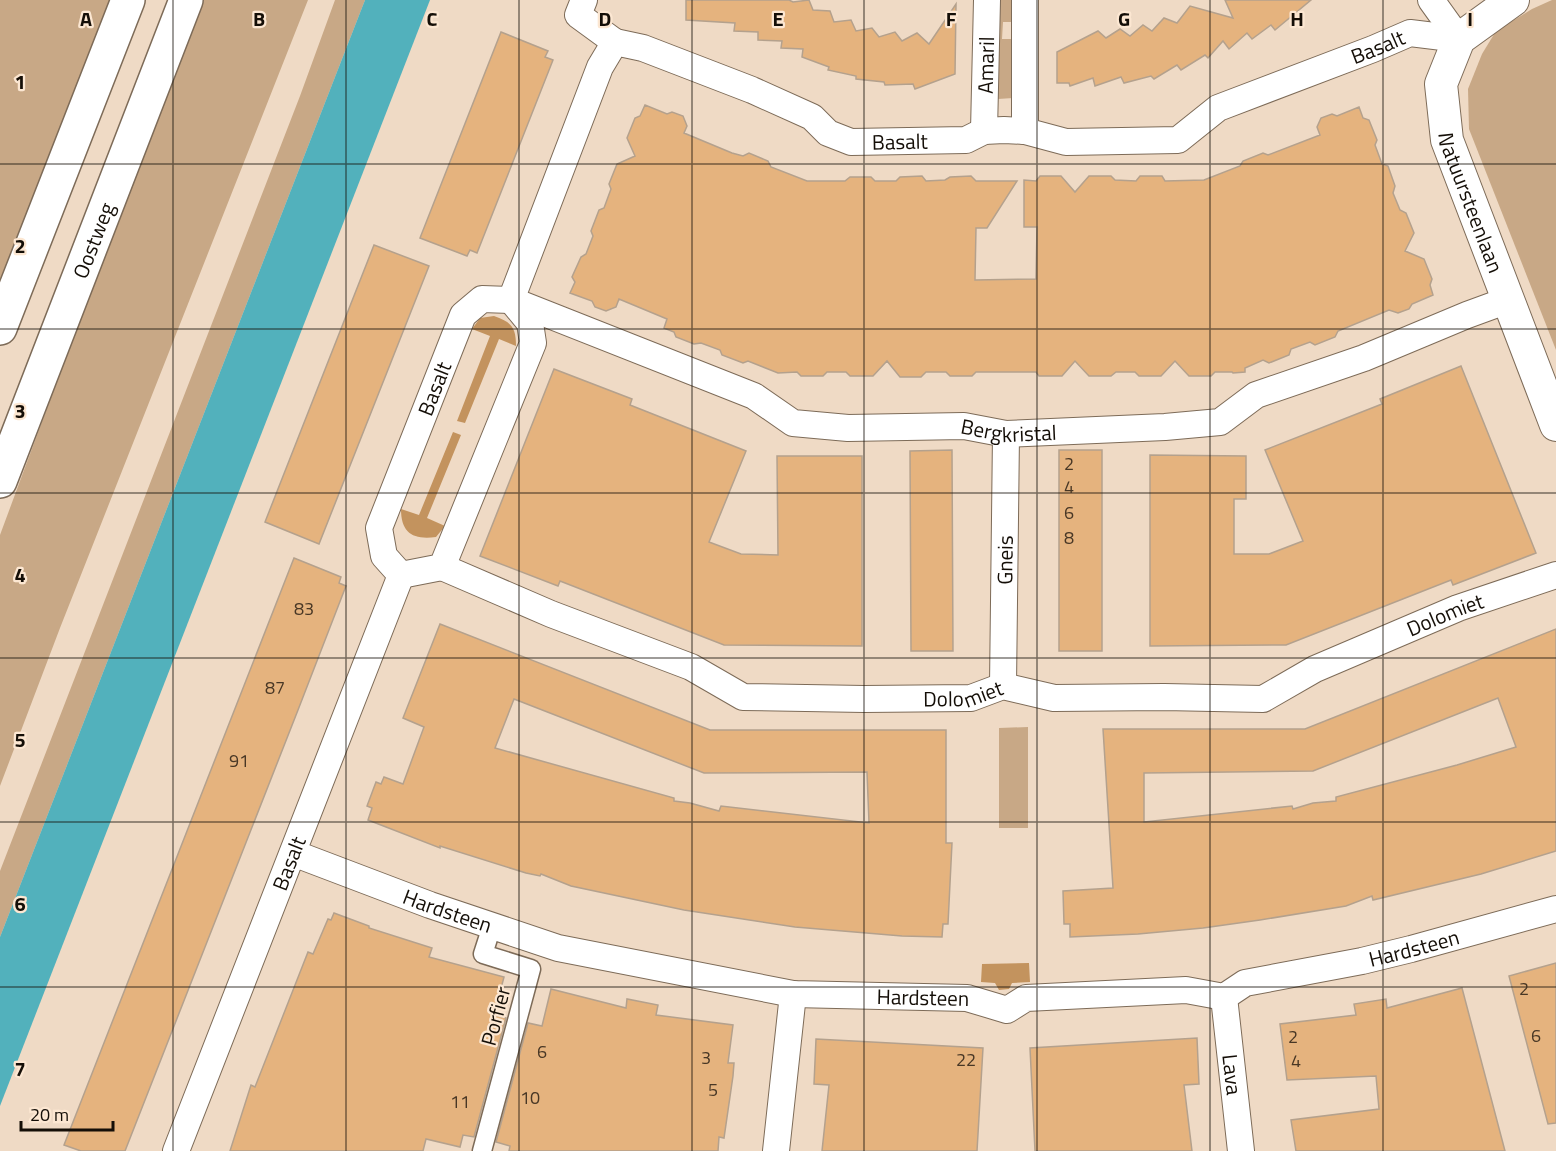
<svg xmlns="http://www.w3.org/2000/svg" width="1556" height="1151" font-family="'Titillium Web',sans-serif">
<rect width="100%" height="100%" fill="#efdac5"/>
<!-- green -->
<g fill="#c8a886">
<path d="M0 0H113L0 287Z"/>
<path d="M204 0H308L60 628 0 786V535L73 338Z"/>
<path d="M335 0H365L0 937V871L300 96Z"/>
<path d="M999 0H1013V22H1003L1002 39H1014L1013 98 998 99Z"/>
<path d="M1552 0H1556V350L1469 129 1468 89 1482 54 1496 31 1532 9Z"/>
<path d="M1028 727V828H999V728Z"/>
</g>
<!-- forest -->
<g fill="#c3935e">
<path d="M494 316C512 322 516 328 516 346L499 339 465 423 457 421 490 336 472 329 480 318Z"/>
<path d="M453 432 461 435 427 518 445 526 436 537C413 540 401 533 401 509L419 515Z"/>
<path d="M1029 963 1030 982 1012 983 1009 989 999 990 995 983 981 982 982 964Z"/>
</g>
<!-- water -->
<path fill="#52b1bc" d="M365 0H430L0 1106V937Z"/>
<!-- building -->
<g fill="#e5b37e" stroke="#b4a18d" stroke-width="1.5" fill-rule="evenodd">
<path d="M686 0H789L793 2 809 0 813 10 830 11 834 22 851 20 856 31 872 28 879 37 895 32 902 41 917 33 929 44 956 4 955 74 915 89 913 84 885 85 884 82 856 79V76L828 70 829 67 802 57 803 49 781 48 782 41 758 40V32L734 31 735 23 686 20Z"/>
<path d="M1225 0H1311L1275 30 1271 25 1252 39 1247 33 1229 49 1223 41 1208 58 1205 55 1181 70 1177 65 1154 79 1151 76 1124 83 1121 77 1095 86 1093 78 1070 86 1069 83H1057V52L1098 31 1106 38 1120 29 1130 36 1143 25 1152 31 1164 18 1177 23 1190 6 1233 18Z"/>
<path d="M501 32 548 51 545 57 553 60 477 253 470 250 467 256 420 238Z"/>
<path d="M645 105 667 114 672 112 683 116 687 126 684 133 732 153 743 156 749 153 768 161 771 167 807 181H845L850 177H871L875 181H896L900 177 922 176 926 181 945 180 950 177 971 176 976 181H1017L987 228H976L975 280 1036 279 1037 227H1024V180L1036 181 1040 176H1061L1075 192 1089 176H1111L1115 180 1136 181 1140 176H1162L1165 181 1204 180 1240 166 1243 161 1263 153 1268 155 1320 135 1317 127 1321 118 1332 114 1337 116 1359 107 1363 118 1369 120 1377 140 1375 145 1382 164 1388 166 1395 186 1393 193 1400 210 1406 213 1414 233 1405 251 1424 259 1432 279 1430 285 1433 295 1412 304 1409 309 1398 313 1389 310 1338 331 1335 337 1315 345 1310 342 1291 349 1289 355 1269 363 1263 360 1245 368V372L1233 373 1232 372H1215L1211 376H1189L1175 361 1161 376H1139L1135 372H1116L1111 376H1089L1075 361 1062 376H1039L1036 372H976L972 376H950L946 372H926L921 377H900L887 361 873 376H850L846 372H827L823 376H801L797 372 778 373 748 361 743 363 722 355 720 350 701 343 694 344 676 337 674 332 664 328 667 319 619 299 616 307 606 311 595 307 592 301 570 293 575 282 572 277 581 257 586 254 593 236 591 231 599 210 604 208 611 189 609 184 617 164 635 156 627 138 635 118 640 116Z"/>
<path d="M374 245 429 266 319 544 265 522Z"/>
<path d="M1461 366 1536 553 1453 585 1451 580 1286 645 1150 646V455L1246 456V499H1234V554H1269L1303 541 1265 450 1382 404 1380 399Z"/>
<path d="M554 369 632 399 630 405 746 451 709 542 741 554 778 555 777 456H862V646L724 645 560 581 558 586 480 556Z"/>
<path d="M952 450 953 651H911L910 451Z"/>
<rect x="1059" y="450" width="43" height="201"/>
<path d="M294 558 341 577 339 583 346 586 298 710 125 1151H81L64 1145Z"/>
<path d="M440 624 710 730H946V843H952L948 924H943L942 937 902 936 795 927 684 910 571 886 541 874 540 876 526 873 440 846V848L368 820 372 808 367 806 376 782 381 784 384 777 403 784 424 727 403 718ZM514 699 704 773 867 772 869 823 721 806 719 811 690 803 674 801V798L495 748Z"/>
<path d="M1556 629V851L1481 874 1373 900 1372 896 1346 906 1260 920 1203 928 1138 934 1070 937V924H1064L1063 891 1113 888 1103 729H1305ZM1498 698 1516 747 1457 765 1336 797V801L1313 803 1293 809 1292 806 1144 822V773L1313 771Z"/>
<path d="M334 913 369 926V928L432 948 429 957 504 977 494 1015 506 1018 474 1137 463 1135 460 1147 426 1139 423 1151H230L251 1085 255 1087 308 952 313 954 328 919 331 920Z"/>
<path d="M1556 963V1123L1548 1124 1509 976Z"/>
<path d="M1462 988 1505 1151H1296L1291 1120 1379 1109 1376 1076 1287 1080 1280 1024 1356 1015 1354 1004 1386 999 1387 1008Z"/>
<path d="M551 989 626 1008 627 999 658 1005 656 1015 733 1025 728 1063H734L733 1076 724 1138 719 1137 718 1151H509L510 1146 496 1142 528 1023 542 1026Z"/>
<path d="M1197 1038 1199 1084 1184 1085 1192 1151H1035L1030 1048Z"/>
<path d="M816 1039 983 1048 977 1151H822L829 1085 814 1084Z"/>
</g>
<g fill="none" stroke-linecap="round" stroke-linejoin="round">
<!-- pedestrian casing -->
<g stroke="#7d6b58" stroke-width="21">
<path id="pedestrian" d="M482 1151 531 969 483 954 492 926"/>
</g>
<!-- minor casing -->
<g stroke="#7d6b58" stroke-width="28">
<g id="minor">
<path d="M584 0 578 15 615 42"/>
<path d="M1025 0V131"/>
<path d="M1431 0 1459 39"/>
<path id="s1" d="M984 131 987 0"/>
<path id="s2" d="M511 300 600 67 615 42 643 48 752 90 812 117 828 133 851 142 966 140 984 131 1004 130 1025 131 1066 142 1178 140 1218 108 1373 49 1410 33 1459 39"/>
<path id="s3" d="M442 567 551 614 691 667 743 697 864 699 971 698 1003 686 1054 698 1164 697 1263 699 1315 669 1458 608 1556 575"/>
<path id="s4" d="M401 575 384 556 379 528 463 315 482 299 511 300 754 396 793 423 848 428 964 426 1006 434 1165 427 1220 422 1256 395 1364 358 1467 315 1508 300"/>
<path d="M401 575 442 567 533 343 530 323 511 300"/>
<path id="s5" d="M1003 686 1006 434"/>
<path id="s6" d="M293 853 430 905 558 948 793 994 967 998 1007 1010 1026 998 1186 990 1224 997 1245 983 1362 961 1411 949 1556 909"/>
<path id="s7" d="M1224 997 1241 1151"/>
<path id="s8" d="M176 1151 401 575"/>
<path d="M776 1151 793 994"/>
</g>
</g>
<!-- tertiary casing -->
<g stroke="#7d6b58" stroke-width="34">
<g id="tertiary">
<path id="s9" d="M1513 0 1459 39 1441 84 1447 140 1556 425"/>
</g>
</g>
<!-- primary casing -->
<g stroke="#7d6b58" stroke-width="36">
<g id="primary">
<path d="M0 328 128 0"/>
<path id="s10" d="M0 481 186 0"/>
</g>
</g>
<!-- pedestrian -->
<use href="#pedestrian" stroke="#fff" stroke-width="18"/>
<!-- minor -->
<use href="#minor" stroke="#fff" stroke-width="26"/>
<!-- tertiary -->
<use href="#tertiary" stroke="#fff" stroke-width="32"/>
<!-- primary -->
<use href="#primary" stroke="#fff" stroke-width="33"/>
</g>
<!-- grid -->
<path fill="none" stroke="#140e07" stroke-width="1.5" stroke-opacity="0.55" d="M173 0V1151M346 0V1151M519 0V1151M692 0V1151M864 0V1151M1037 0V1151M1210 0V1151M1383 0V1151M0 164H1556M0 329H1556M0 493H1556M0 658H1556M0 822H1556M0 987H1556"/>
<g text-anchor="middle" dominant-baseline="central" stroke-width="4.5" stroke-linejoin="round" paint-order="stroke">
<!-- number labels -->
<g font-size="18" fill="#483725">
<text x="1069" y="463">2</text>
<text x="1069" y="486">4</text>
<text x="1069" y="512">6</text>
<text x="1069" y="537">8</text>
<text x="304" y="608">83</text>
<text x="275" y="687">87</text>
<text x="239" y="760">91</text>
<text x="1524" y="988">2</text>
<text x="1536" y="1035">6</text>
<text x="1293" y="1036">2</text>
<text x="542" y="1051">6</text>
<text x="706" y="1057">3</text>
<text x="966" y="1059">22</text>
<text x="1296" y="1060">4</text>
<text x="713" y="1089">5</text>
<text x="530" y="1097">10</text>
<text x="460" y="1101">11</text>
</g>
<!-- street labels -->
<g font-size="21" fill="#140e07" stroke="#fce7d2">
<text stroke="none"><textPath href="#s2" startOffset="1090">Basalt</textPath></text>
<text stroke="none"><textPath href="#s1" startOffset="66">Amaril</textPath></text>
<text stroke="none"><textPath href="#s2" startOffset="586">Basalt</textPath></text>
<text stroke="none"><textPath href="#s9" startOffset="238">Natuursteenlaan</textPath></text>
<text stroke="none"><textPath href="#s10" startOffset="258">Oostweg</textPath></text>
<text stroke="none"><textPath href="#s4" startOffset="204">Basalt</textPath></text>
<text stroke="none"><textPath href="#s4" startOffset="862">Bergkristal</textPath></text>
<text stroke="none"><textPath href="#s5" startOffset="126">Gneis</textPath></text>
<text stroke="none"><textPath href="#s3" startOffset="1053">Dolomiet</textPath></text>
<text stroke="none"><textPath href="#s3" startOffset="549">Dolomiet</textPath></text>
<text stroke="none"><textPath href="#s8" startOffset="309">Basalt</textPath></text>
<text stroke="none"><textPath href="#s6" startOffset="165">Hardsteen</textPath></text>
<text stroke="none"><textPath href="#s6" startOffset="1156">Hardsteen</textPath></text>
<text stroke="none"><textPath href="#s6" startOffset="651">Hardsteen</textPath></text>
<text transform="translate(495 1016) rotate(-75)">Porfier</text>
<text stroke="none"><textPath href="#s7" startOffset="78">Lava</textPath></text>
</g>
</g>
<g font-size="20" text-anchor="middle" font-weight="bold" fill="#140e07" stroke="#fce7d2" stroke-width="4.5" stroke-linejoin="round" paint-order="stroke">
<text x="86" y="26">A</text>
<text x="259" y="26">B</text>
<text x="432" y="26">C</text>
<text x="605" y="26">D</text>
<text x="778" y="26">E</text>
<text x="951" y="26">F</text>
<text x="1124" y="26">G</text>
<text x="1297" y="26">H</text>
<text x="1470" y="26">I</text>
<text x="20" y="89">1</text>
<text x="20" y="253">2</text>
<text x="20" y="418">3</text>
<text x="20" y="582">4</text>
<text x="20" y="747">5</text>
<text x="20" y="911">6</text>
<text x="20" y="1076">7</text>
</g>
<!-- scale -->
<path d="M21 1121v9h92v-9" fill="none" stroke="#140e07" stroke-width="3"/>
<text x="30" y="1121" font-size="18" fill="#140e07" stroke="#fce7d2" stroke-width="4.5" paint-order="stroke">20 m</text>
</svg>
